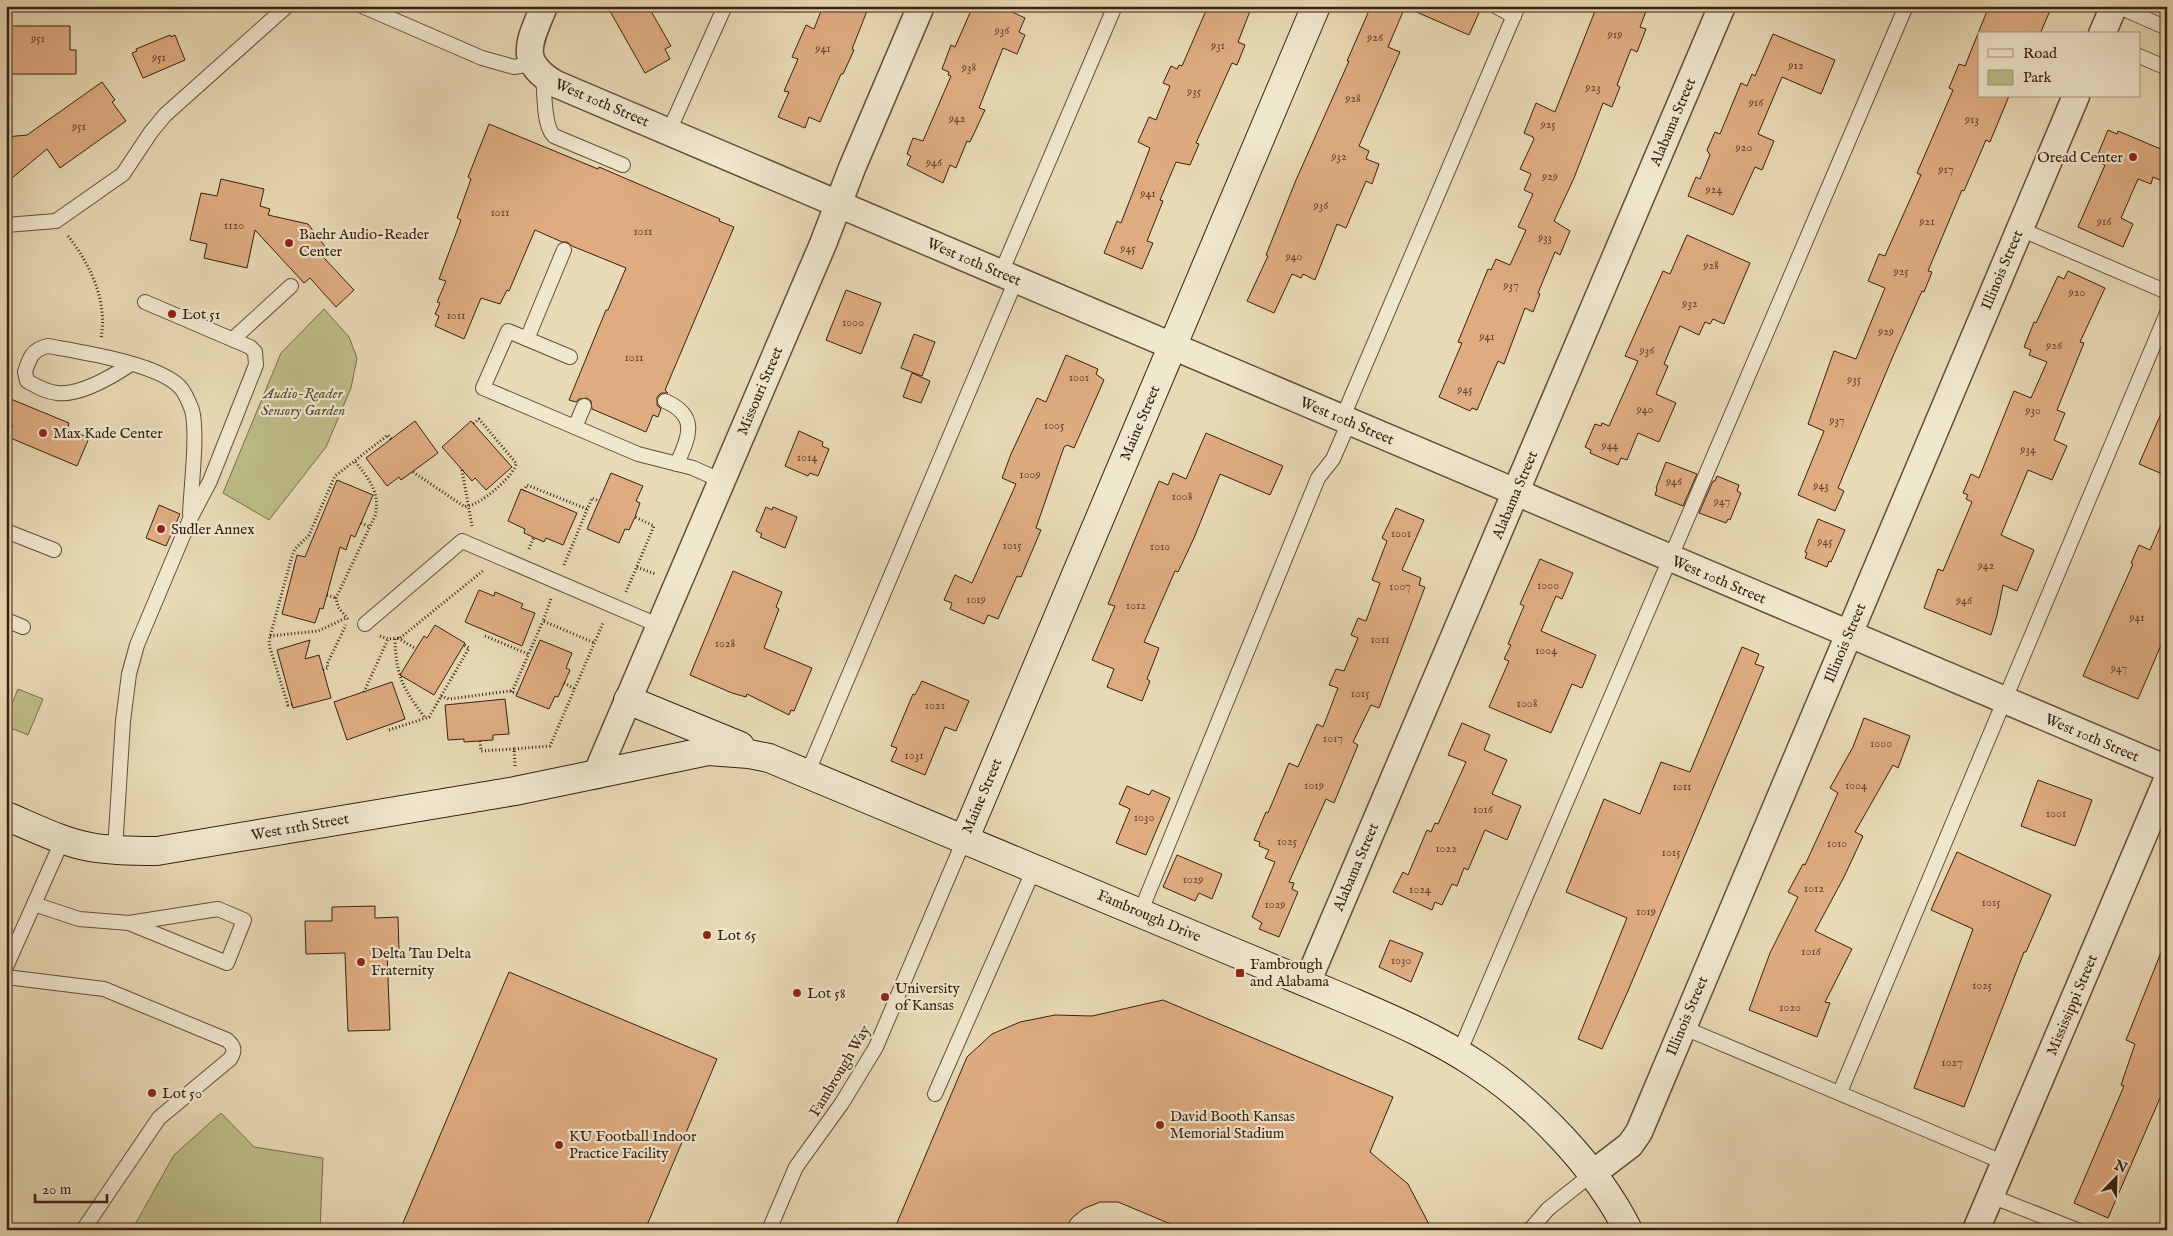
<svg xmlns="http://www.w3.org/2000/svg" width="2173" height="1236" font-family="'IM FELL English',serif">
<rect width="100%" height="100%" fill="#e8dab5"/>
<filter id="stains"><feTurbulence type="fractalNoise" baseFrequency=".004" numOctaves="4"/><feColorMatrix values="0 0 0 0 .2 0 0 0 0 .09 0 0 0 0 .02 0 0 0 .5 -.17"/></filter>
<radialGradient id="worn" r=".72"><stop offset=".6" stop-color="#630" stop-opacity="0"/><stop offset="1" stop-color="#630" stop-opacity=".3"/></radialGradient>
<!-- green -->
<g fill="#bdbd88" stroke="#7a6e4c">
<path d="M324 309 349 337 357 358 351 388 326 447 269 520 223 493 281 353Z"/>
<path d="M18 689 43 699 28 735 6 726V718Z"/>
<path d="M221 1113 254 1147 323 1158 320 1230H132L174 1155Z"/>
</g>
<!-- building -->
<g fill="#dfac82" stroke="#382011">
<path d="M607 6H648L671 46 665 49 670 59 645 73Z"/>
<path d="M823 6H869L852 49 854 50 843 74H841L820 122 809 117 805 128 778 117 789 92 784 91 798 59 792 57 806 25 814 29Z"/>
<path d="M973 6H1013L1010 11 1025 18 1019 32 1025 35 1017 54 1003 48 979 108 985 110 970 142 967 141 956 168 950 165 943 183 907 165 911 156 907 154 913 138 923 141 951 76 948 75 949 72 942 69 951 45 955 47Z"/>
<path d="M1208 6H1252L1238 42 1245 45 1237 65 1232 63 1196 143 1199 144 1190 165 1176 162 1160 200 1163 201 1147 241 1153 243 1142 269 1104 253 1117 221 1121 223 1150 148 1138 142 1149 117 1156 120 1170 86 1163 83 1171 66 1177 69 1179 65 1182 66Z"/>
<path d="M1371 6H1482L1469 35 1405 7 1388 47 1400 52 1359 146 1369 151 1366 159 1379 164 1372 184 1366 181 1346 228 1337 224 1315 280 1303 274 1301 278 1292 274 1274 313 1247 301 1268 256 1266 255 1296 180 1349 61H1347Z"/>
<path d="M1597 6H1648L1640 27 1646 29 1637 52 1631 49 1617 85 1620 87 1612 107 1603 103 1574 178 1554 221 1570 231 1560 255 1555 252 1538 293 1540 294 1533 312 1525 308 1504 364 1498 361 1477 410 1472 408 1470 411 1439 397 1462 343 1458 342 1488 269 1491 270 1496 259 1510 265 1526 230 1518 227 1533 194 1524 190 1531 174 1520 169 1534 139 1533 137 1524 133 1536 103 1555 112Z"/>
<path d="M1989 6H2052L2040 34H1979V96H2009L1990 142 1986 140 1964 191 1962 190 1928 271 1932 272 1924 292 1922 291 1893 356 1838 488 1844 491 1835 511 1798 495 1824 431 1808 424 1834 351 1856 359 1885 288 1868 281 1879 254 1885 256 1888 249 1921 175 1917 173 1953 90 1949 88 1959 64 1965 66Z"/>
<path d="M6 26H70V50H76V74H6Z"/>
<path d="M1773 34 1835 60 1821 94 1782 77 1758 134 1774 141 1762 170 1755 167 1733 215 1688 196 1696 177 1700 179 1710 155 1707 150 1715 132 1720 134 1741 83 1747 86 1752 74 1755 76Z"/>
<path d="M170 35 171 37 175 35 185 60 143 78 132 53 137 51 136 49Z"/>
<path d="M102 82 115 100 112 102 126 121 60 168 47 149 6 183V137L27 135Z"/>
<path d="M489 124 598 169 599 167 720 219 719 221 734 227 665 390 668 393H661L657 397V405L661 409 658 417 653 415 646 432 592 409 591 401 587 398 579 399 576 402 569 400 606 310H608L626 268 572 246 567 242H562L535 230 509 291 507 290 500 304 481 298 464 339 435 326 439 316 435 314 440 303 437 302 446 281 439 279 461 220 457 218 471 179 468 177Z"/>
<path d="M2108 130 2117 134 2118 131 2163 150 2161 157 2167 160V169L2162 181 2153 177 2151 184 2138 179 2121 218 2133 224 2123 247 2078 227 2105 165 2102 164 2105 157 2098 154Z"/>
<path d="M221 179 264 189 260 206 270 209 268 215 308 224 330 253 324 258 354 290 336 307 310 278 304 283 255 230 247 268 204 258 207 244 190 240 201 193 217 196Z"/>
<path d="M1687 235 1750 263 1724 324 1713 319 1710 324 1705 322 1699 335 1680 326 1664 364 1668 366 1656 394 1676 403 1659 442 1638 433 1627 460 1621 458 1618 465 1590 453 1591 450 1585 447 1595 424 1601 426 1602 423 1609 426 1638 361 1625 356 1663 271 1670 274Z"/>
<path d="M2068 271 2105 288 2080 342 2084 343 2057 410 2065 413 2054 440 2067 446 2052 480 2028 470 2001 535 2034 550 2017 591 2003 585 1997 615 1991 635 1924 608 1938 569 1943 571 1972 502 1966 499 1968 495 1963 493 1971 474 1979 478 2014 391 2031 398 2047 362 2029 355 2031 350 2024 347 2034 322 2036 323 2058 276 2064 279Z"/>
<path d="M846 290 881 303 861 354 826 340Z"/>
<path d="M914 334 935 342 922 376 901 368Z"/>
<path d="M1066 355 1098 369 1096 374 1104 380 1074 448 1067 445 1064 447 1036 528 1041 530 1021 577 1017 576 998 619 988 615 984 624 950 609 952 603 944 600 955 575 972 583 1016 484 1002 478 1011 454 1037 398 1046 402Z"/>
<path d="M912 373 930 381 921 403 903 397Z"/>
<path d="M6 397 69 423 67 429 89 438 77 466 8 437 13 426 6 423Z"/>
<path d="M2167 400V476L2139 464Z"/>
<path d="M415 421 438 453 401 480 399 477 387 486 366 458Z"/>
<path d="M471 421 512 467 486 490 475 478 472 481 442 447Z"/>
<path d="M799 431 823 442 822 446 829 449 818 476 810 473 808 476 785 466Z"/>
<path d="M1206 433 1283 466 1270 495 1220 474 1194 538 1178 572 1175 571 1144 642 1159 648 1147 679 1150 681 1142 701 1107 687 1114 669 1092 660 1115 606 1108 604 1159 481 1168 485 1173 473 1186 479Z"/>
<path d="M1666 462 1697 474 1683 506 1655 495 1657 489 1656 488Z"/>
<path d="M611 473 643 486 636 501 640 503 635 517 629 530 625 529 619 543 587 529Z"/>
<path d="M1717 476 1739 485 1737 491 1741 493 1730 520 1728 519 1726 523 1699 513 1713 481H1715Z"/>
<path d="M337 480 373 495 355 537 351 535 346 550 340 547 323 609 320 608 315 623 282 614 297 555 305 557Z"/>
<path d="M521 489 577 513 563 545 546 538 544 542 524 533 525 529 508 521Z"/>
<path d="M159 505 180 514 166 546 146 538Z"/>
<path d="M766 507 772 510 773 507 797 517 785 548 760 537 762 534 756 531Z"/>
<path d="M1396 508 1424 520 1402 570 1421 578 1419 585 1425 587 1379 708 1371 705 1353 742 1358 745 1334 803 1326 799 1289 882 1294 883 1292 889 1298 892 1279 937 1259 929 1262 923 1252 917 1275 862 1265 858 1269 850 1259 846 1260 842 1254 840 1266 812 1268 813 1289 763 1298 767 1317 724 1323 727 1338 688 1329 685 1336 669 1344 671 1358 638 1351 635 1358 618 1366 621 1380 583 1372 580 1387 541 1382 538Z"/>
<path d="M2167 511V631L2138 699 2083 676 2133 564 2131 563 2139 545 2150 550Z"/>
<path d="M1818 519 1845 530 1831 562 1829 561 1827 567 1805 558 1807 553 1805 552Z"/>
<path d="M1540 559 1573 573 1562 599 1556 596 1541 631 1596 655 1582 688 1572 684 1551 733 1489 707 1509 661 1504 659 1511 645 1508 644 1524 606 1520 604Z"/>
<path d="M733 571 782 592 776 607 779 609 764 648 812 668 794 711 791 710 789 715 747 694 746 697 732 693 690 675Z"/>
<path d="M479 590 494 596 495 592 523 604 521 608 535 613 522 646 465 622Z"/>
<path d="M435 625 465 643 434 695 400 675 424 636 427 638Z"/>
<path d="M310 640 305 659 319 655 331 698 293 708 277 650Z"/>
<path d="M540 640 572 653 566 668 570 670 558 697 555 696 549 709 516 696Z"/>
<path d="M1742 647 1759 654 1755 664 1764 667 1628 991 1602 1049 1578 1039 1627 918 1566 892 1604 799 1640 814 1661 762 1690 772Z"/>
<path d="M922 681 969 701 956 731 945 727 925 775 891 761 897 748 891 746 913 694 915 695Z"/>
<path d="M392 682 405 719 347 740 334 702Z"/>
<path d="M505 699 509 734 493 735V740L464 742V739L448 740 445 705Z"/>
<path d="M1864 718 1910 736 1898 768 1893 765 1855 832 1863 836 1844 877 1815 931 1852 949 1825 1002 1830 1003 1817 1037 1749 1010 1770 953 1798 897 1788 892 1803 864 1805 865 1838 793 1830 788 1853 747Z"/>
<path d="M1462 723 1490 735 1484 750 1507 760 1492 794 1521 806 1507 840 1485 830 1468 870 1464 868 1457 886 1452 884 1442 905 1435 902 1432 910 1393 892 1403 872 1408 875 1427 830 1431 832 1435 823 1438 824 1466 762 1448 755Z"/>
<path d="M2038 780 2092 800 2075 846 2021 826Z"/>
<path d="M1127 786 1149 795 1152 790 1170 798 1146 855 1116 843 1130 809 1119 804Z"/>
<path d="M1957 852 2051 895 2026 952H2024L1964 1107 1914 1088 1973 929 1931 910Z"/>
<path d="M1177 855 1222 874 1212 899 1199 893 1195 901 1163 887Z"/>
<path d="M375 906V918L398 917 399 951 387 952 390 1030 348 1031 345 953 306 954 305 921H332V907Z"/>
<path d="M1390 940 1423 953 1411 982 1379 967Z"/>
<path d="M2166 940 2167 1088 2163 1099 2160 1098 2108 1218 2074 1203 2124 1086 2121 1085 2135 1044 2126 1040Z"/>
<path d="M509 972 717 1059 645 1230H400Z"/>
<path d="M1163 1000 1393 1097 1370 1152 1408 1184 1432 1230H1185L1118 1202H1100L1083 1209 1072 1218 1064 1230H894L967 1057 992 1034 1020 1022 1055 1015 1092 1016Z"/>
</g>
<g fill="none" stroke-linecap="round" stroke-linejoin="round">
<!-- lane casing -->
<g stroke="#644e3a" stroke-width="16">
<g id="lane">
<path d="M362 6 482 58 514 67 532 64"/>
<path d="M1495 6 1514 16"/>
<path d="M2117 6 2167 28"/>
<path d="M2139 56 2167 68"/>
<path d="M543 77C545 92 543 126 554 136L623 165"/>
<path d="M669 131 725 6"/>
<path d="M6 225 56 221 123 174 151 132 165 115 287 6"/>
<path d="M2020 229 2167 292"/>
<path d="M1001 273 1115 6"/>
<path d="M233 339 291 286"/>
<path d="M527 339 564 250"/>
<path d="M570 357 508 331 483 388 638 454 693 468 722 481"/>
<path d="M131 364C113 376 79 396 57 393 46 392 36 386 27 381L25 372C29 359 32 349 48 346 81 352 155 363 179 386 185 392 189 402 192 410 198 433 191 488 190 514"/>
<path d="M665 401C699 416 689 436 677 464"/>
<path d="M1342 419 1518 6"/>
<path d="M575 427 584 406"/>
<path d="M6 531 54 550"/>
<path d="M6 620 23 627"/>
<path d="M365 624 462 541 660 626"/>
<path d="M807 774 1016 280"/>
<path d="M115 850 123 721 129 674 137 645 190 519 210 481 256 365 255 352 250 347 145 302"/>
<path d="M34 904 79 919 129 923 218 909 244 920 227 963 129 923"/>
<path d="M1140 913 1318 478 1333 459 1349 422"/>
<path d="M6 967 63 839"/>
<path d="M6 977 104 989 227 1040C235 1047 235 1051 230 1059L159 1118 83 1230"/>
<path d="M1682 1027 2005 1163"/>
<path d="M1459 1053 1906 6"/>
<path d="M1840 1092 2167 313"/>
<path d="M935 1094 1034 869"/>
<path d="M1991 1196 2077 1230"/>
<path d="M769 1230 796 1167 842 1103 876 1047 964 840"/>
<path d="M1530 1230 1548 1209 1592 1174"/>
</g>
</g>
<!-- street casing -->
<g stroke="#644e3a" stroke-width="29">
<g id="street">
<path d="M544 6C530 42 516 61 556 84L2167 769"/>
<path d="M2102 34 2114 6"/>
<path d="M596 775 823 244 852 168 921 6"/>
<path d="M1307 983 1722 6"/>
<path d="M1592 1174 1630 1145 1639 1132 2076 96"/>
<path d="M1976 1230 2167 780"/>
</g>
</g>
<!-- secondary casing -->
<g stroke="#382011" stroke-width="30">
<g id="secondary">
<path d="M628 700 740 746"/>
<path d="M6 816C33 827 62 842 90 847 112 851 135 851 157 851L515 791 708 751 749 754 769 758C918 820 1066 882 1214 944 1257 962 1300 980 1343 998 1389 1018 1435 1037 1477 1065 1535 1103 1597 1168 1628 1230"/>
<path d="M964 840 1316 6"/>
</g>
</g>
<!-- path -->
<g stroke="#382011" stroke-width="3" stroke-dasharray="1 2.5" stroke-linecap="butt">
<path d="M68 236C90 264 108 301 101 338"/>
<path d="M462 470 472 526"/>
<path d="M413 472 465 507C469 505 473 505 476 503 487 498 516 474 516 463L479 419 473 424"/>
<path d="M524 491 527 485 587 509"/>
<path d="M361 523 370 527"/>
<path d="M529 549 534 537"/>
<path d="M564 565 592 498 599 501"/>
<path d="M637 567 655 574"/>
<path d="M626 592 654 526 635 517"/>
<path d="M327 595 336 598"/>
<path d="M551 599 543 621 595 643"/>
<path d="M348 619 338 607 336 598 375 516C381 492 368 478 354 460"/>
<path d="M270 636 318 631 346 618"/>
<path d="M380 636 388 639 400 638 484 570"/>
<path d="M485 636 528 654"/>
<path d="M398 638 416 649"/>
<path d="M395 639C396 677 403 688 425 718"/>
<path d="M323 670 328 668 327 664 346 625"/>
<path d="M564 683 575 689"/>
<path d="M364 692 388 639"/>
<path d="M512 692 543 621"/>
<path d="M441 696 449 699 510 691 517 694"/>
<path d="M292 704 288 705 270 648 269 640 292 556 295 549 309 535 335 476 388 435 391 439"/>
<path d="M389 730 429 717 469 648 464 645"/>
<path d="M480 741 481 751 514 749"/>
<path d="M515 766 514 749 550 746 603 623"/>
</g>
<!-- lane -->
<use href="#lane" stroke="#f0e7cf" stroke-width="14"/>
<!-- street -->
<use href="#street" stroke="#f0e7cf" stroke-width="26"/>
<!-- secondary -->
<use href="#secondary" stroke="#f0e7cf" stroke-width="28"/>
</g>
<!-- markers -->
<g fill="#8f2418" stroke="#f0e7cf" stroke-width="2">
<circle cx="2133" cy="157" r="5"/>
<circle cx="289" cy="243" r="5"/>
<circle cx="172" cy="314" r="5"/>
<circle cx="43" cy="433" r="5"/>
<circle cx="161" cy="529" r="5"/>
<circle cx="707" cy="935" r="5"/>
<circle cx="361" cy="962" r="5"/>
<rect x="1235" y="968" width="10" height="10" rx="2.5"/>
<circle cx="797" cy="993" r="5"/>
<circle cx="885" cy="997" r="5"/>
<circle cx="152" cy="1093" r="5"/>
<circle cx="1160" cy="1125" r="5"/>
<circle cx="559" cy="1145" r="5"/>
</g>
<g text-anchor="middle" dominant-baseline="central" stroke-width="4.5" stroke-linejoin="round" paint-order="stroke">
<!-- number labels -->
<g font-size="12" fill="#62432d">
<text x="1002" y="30">936</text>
<text x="1615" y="34">919</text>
<text x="1375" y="37">926</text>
<text x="38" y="38">951</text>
<text x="1218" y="45">931</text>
<text x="823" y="48">941</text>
<text x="159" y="57">951</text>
<text x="1796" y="65">912</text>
<text x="969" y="67">938</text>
<text x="1593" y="87">923</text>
<text x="1194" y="91">935</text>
<text x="1353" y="98">928</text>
<text x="1756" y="102">916</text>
<text x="957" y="118">942</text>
<text x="1972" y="119">913</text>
<text x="1548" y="124">925</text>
<text x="79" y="126">951</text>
<text x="1744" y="147">920</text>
<text x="1339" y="156">932</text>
<text x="934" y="162">946</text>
<text x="1946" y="169">917</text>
<text x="1550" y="176">929</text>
<text x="1714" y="189">924</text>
<text x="1148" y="193">941</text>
<text x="1321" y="205">936</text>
<text x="500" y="212">1011</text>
<text x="1927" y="221">921</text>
<text x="2104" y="221">916</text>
<text x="234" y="225">1120</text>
<text x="643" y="231">1011</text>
<text x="1545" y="237">933</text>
<text x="1128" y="248">945</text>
<text x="1294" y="256">940</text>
<text x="1711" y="265">928</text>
<text x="1901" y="271">925</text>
<text x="1511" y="285">937</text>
<text x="2077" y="292">920</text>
<text x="1690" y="303">932</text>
<text x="456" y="315">1011</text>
<text x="853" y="322">1000</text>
<text x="1886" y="331">929</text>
<text x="1487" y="336">941</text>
<text x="2054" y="345">926</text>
<text x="1647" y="350">936</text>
<text x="634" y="357">1011</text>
<text x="1079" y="377">1001</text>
<text x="1854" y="379">935</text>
<text x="1465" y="389">945</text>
<text x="1645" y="409">940</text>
<text x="2033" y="410">930</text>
<text x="1837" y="420">937</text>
<text x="1054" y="425">1005</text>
<text x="1610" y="445">944</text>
<text x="2028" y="449">934</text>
<text x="807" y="457">1014</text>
<text x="1030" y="474">1009</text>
<text x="1674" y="481">946</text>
<text x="1821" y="485">943</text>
<text x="1182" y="496">1008</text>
<text x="1722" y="501">947</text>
<text x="1401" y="533">1001</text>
<text x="1825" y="541">945</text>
<text x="1012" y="545">1015</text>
<text x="1160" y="546">1010</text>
<text x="1986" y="565">942</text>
<text x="1548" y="585">1000</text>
<text x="1400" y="586">1007</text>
<text x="976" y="599">1019</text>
<text x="1964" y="600">946</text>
<text x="1136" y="605">1012</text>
<text x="2137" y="617">941</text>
<text x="1380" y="639">1011</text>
<text x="725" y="643">1028</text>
<text x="1546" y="650">1004</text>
<text x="2119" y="668">947</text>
<text x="1360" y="693">1015</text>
<text x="1527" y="703">1008</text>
<text x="935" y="705">1021</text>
<text x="1333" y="738">1017</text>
<text x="1881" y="743">1000</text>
<text x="914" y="755">1031</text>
<text x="1314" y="785">1019</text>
<text x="1856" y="785">1004</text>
<text x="1682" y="786">1011</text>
<text x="1483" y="809">1016</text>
<text x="2056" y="813">1001</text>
<text x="1144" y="817">1030</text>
<text x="1287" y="841">1025</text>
<text x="1837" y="843">1010</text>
<text x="1446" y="848">1022</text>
<text x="1671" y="852">1015</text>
<text x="1193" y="879">1029</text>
<text x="1814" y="888">1012</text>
<text x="1420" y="889">1024</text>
<text x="1991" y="902">1015</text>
<text x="1275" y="904">1029</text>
<text x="1646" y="911">1019</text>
<text x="1811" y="951">1016</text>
<text x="1401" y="960">1030</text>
<text x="1982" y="985">1025</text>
<text x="1790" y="1007">1020</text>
<text x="1952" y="1062">1027</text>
</g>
<!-- street labels -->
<g font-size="15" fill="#382011" stroke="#f0e7cf">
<text transform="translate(602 103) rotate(23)">West 10th Street</text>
<text transform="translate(1673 122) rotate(-67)">Alabama Street</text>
<text transform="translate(974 262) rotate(23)">West 10th Street</text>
<text transform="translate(2002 270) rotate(-67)">Illinois Street</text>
<text transform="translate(760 391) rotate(-67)">Missouri Street</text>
<text transform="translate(1347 421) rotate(23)">West 10th Street</text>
<text transform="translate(1140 423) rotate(-67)">Maine Street</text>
<text transform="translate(1515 495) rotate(-67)">Alabama Street</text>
<text transform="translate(1719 580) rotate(23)">West 10th Street</text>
<text transform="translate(1845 643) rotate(-67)">Illinois Street</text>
<text transform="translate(2092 738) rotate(23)">West 10th Street</text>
<text transform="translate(982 796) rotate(-67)">Maine Street</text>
<text transform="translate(300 827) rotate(-10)">West 11th Street</text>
<text transform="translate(1356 867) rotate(-67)">Alabama Street</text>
<text transform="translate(1149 916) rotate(23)">Fambrough Drive</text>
<text transform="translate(2072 1005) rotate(-67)">Mississippi Street</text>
<text transform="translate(1687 1016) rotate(-67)">Illinois Street</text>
<text transform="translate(840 1071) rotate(-59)">Fambrough Way</text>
</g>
<!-- poi labels -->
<g font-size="15" fill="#382011" stroke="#f0e7cf" text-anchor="start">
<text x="2123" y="157" text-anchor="end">Oread Center</text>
<text x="299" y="234">Baehr Audio-Reader<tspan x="299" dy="17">Center</tspan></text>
<text x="182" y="314">Lot 51</text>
<text x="53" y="433">Max Kade Center</text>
<text x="171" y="529">Sudler Annex</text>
<text x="717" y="935">Lot 65</text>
<text x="371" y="953">Delta Tau Delta<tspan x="371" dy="17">Fraternity</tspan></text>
<text x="1250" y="964">Fambrough<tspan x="1250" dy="17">and Alabama</tspan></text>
<text x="895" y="988">University<tspan x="895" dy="17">of Kansas</tspan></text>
<text x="807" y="993">Lot 58</text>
<text x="162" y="1093">Lot 50</text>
<text x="1170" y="1116">David Booth Kansas<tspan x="1170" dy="17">Memorial Stadium</tspan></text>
<text x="569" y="1136">KU Football Indoor<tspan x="569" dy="17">Practice Facility</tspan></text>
</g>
<!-- park labels -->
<g font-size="15" font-style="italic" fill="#59472f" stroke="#f0e7cf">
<text x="303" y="393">Audio-Reader<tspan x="303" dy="17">Sensory Garden</tspan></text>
</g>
</g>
<!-- margin -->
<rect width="2173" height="1236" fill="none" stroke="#e8dab5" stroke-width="25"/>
<rect x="8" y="8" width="2158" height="1221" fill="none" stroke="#382011" stroke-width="2.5"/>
<rect x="12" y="12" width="2148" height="1211" fill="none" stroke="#382011"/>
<!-- legend -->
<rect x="1978" y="32" width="162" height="65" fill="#f0e7cf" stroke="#a69783"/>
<rect x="1988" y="49" width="25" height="8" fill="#f0e7cf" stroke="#a69783"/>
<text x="2023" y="58" font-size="15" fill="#382011">Road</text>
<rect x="1988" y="70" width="25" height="15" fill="#bdbd88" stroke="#a69783"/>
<text x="2023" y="82" font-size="15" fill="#382011">Park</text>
<!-- north arrow -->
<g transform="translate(2116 1178) rotate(23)" stroke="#f0e7cf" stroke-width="4" paint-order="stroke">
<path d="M0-4L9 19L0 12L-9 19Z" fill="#382011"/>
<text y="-8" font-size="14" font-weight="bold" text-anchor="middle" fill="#382011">N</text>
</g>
<!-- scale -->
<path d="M35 1194v8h72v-8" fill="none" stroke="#382011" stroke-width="2.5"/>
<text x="42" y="1194" font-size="15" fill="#382011" stroke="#f0e7cf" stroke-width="4" paint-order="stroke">20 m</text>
<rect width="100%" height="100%" filter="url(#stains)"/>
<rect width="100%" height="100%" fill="url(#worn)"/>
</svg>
